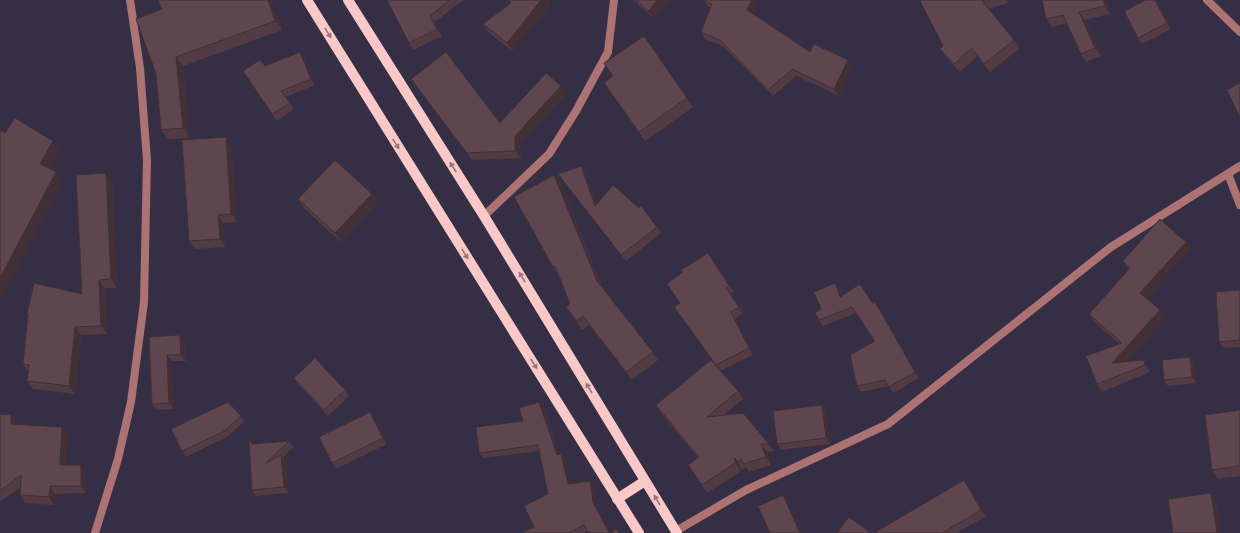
<svg xmlns="http://www.w3.org/2000/svg" width="1240" height="533" font-family="Karla,sans-serif">
<rect width="100%" height="100%" fill="#352f45"/>
<g fill="none" stroke-linecap="round" stroke-linejoin="round">
<!-- minor -->
<g stroke="#ad7372" stroke-width="8">
<path d="M1207 0 1240 32"/>
<path d="M1228 174 1240 205"/>
<path d="M484 216 549 154 576 111 608 52 614 0"/>
<path d="M676 531 746 490 888 424 1111 247 1240 166"/>
<path d="M95 533 118 459 131 402 144 302 147 160 140 68 130 0"/>
</g>
<!-- primary -->
<g stroke="#f9c8c7" stroke-width="10">
<path d="M307 0 639 533"/>
<path d="M348 0 484 216 677 533"/>
<path d="M617 499 645 481"/>
</g>
</g>
<!-- wall -->
<g fill="#523b42">
<path d="M271 0 282 30 183 66 189 138 168 139 161 130 162 9Z"/>
<path d="M387 0H463L435 22 442 36 413 50 409 43Z"/>
<path d="M633 0H669L653 18Z"/>
<path d="M704 0 753 14 810 52 853 66 839 96 796 76 773 96 724 47 705 39 701 32 711 8 709 7Z"/>
<path d="M922 0H1007L1008 3 989 9 1014 40 1020 48 990 72 977 56 960 72 946 57 940 49 943 46Z"/>
<path d="M1042 0H1107L1110 14 1085 20 1101 56 1086 62 1081 54 1067 23 1052 27 1046 19Z"/>
<path d="M1157 2 1171 29 1142 44 1138 38Z"/>
<path d="M551 4 513 51 489 33 483 24Z"/>
<path d="M644 36 693 107 645 141 604 83 613 76Z"/>
<path d="M304 58 315 85 286 97 294 109 277 121 243 71 265 66Z"/>
<path d="M411 79 500 123 561 86 566 94 520 144 521 158 472 160Z"/>
<path d="M226 137 231 145 237 222 223 223 225 247 195 249 189 241Z"/>
<path d="M581 166 585 172 596 204 657 227 661 233 626 261 558 174Z"/>
<path d="M554 175 560 183 602 287 658 360 632 380 589 325 582 330 566 307 570 304 558 275 553 267Z"/>
<path d="M112 181 117 288H105L107 334 81 335 75 394 33 389 27 381 28 371 23 364 28 315 27 313 82 294Z"/>
<path d="M372 194 378 202 341 242 304 208 298 199Z"/>
<path d="M1186 242 1191 249 1147 298 1165 318 1125 362 1144 360 1149 368 1150 372 1102 392 1097 384 1119 344 1094 321 1089 314 1129 269 1123 261Z"/>
<path d="M708 253 734 292 730 294 743 313 735 319 753 355 720 371 738 391 743 399 724 415 769 444 774 451 767 452 771 465 749 472 746 467 742 470 740 467 741 471 707 493 688 465 698 458 661 413 656 405 714 363 680 303Z"/>
<path d="M839 289 842 296 873 304 879 308 919 378 893 393 889 386 861 392 857 386 875 341 856 313 823 326 819 320 821 309Z"/>
<path d="M1240 290V347L1223 348 1219 342Z"/>
<path d="M149 337 185 342 186 361H171L174 409 156 410 152 404Z"/>
<path d="M1190 357 1194 363 1196 383 1168 386 1164 380Z"/>
<path d="M294 378 345 390 349 396 328 416 298 384Z"/>
<path d="M822 405 826 411 830 444 781 450 777 444Z"/>
<path d="M543 407 559 454 565 459 570 484 594 486 597 508 610 533 617 529 620 533H588L587 531 584 533H522L534 527 548 494 540 451 483 458 479 453 523 421Z"/>
<path d="M1240 410V476L1218 479 1212 470Z"/>
<path d="M370 412 374 418 387 444 336 469 332 463Z"/>
<path d="M0 414 11 415 17 423V424L68 435 66 465H81L86 473V493L55 494 54 505 25 503 20 495V488L0 502Z"/>
<path d="M241 416 244 421 227 437 186 457 182 451Z"/>
<path d="M289 441 294 447 283 457 286 461 288 493 256 496 252 490V444Z"/>
<path d="M968 486 986 516 957 533H874Z"/>
</g>
<!-- shaded-wall -->
<g fill="#423036">
<path d="M268 0H271L282 30 275 21Z"/>
<path d="M541 0H548L551 4 513 51 507 43Z"/>
<path d="M658 0H669L653 18 648 11Z"/>
<path d="M752 0H760L752 17 747 10Z"/>
<path d="M1103 0H1107L1110 14 1105 6Z"/>
<path d="M1155 0 1157 2 1171 29 1167 23Z"/>
<path d="M1079 12 1085 20 1101 56 1095 48Z"/>
<path d="M430 16 435 22 442 36 437 29Z"/>
<path d="M300 52 304 58 315 85 311 79Z"/>
<path d="M176 57 183 66 189 138 183 128Z"/>
<path d="M848 60 853 66 839 96 834 89Z"/>
<path d="M561 86 566 94 520 144 521 158 515 151V136Z"/>
<path d="M226 137 231 145 237 222 231 214Z"/>
<path d="M53 141 60 151 47 174 40 164Z"/>
<path d="M581 166 585 172 599 212 595 206Z"/>
<path d="M56 172 63 182 0 301V278Z"/>
<path d="M106 173 112 181 117 288 111 279Z"/>
<path d="M554 175 560 183 602 289 597 281Z"/>
<path d="M372 194 378 202 341 242 335 233Z"/>
<path d="M218 215 223 223 225 247 220 239Z"/>
<path d="M1186 242 1191 249 1146 300 1140 293Z"/>
<path d="M99 280 105 288 107 334 101 326Z"/>
<path d="M835 283 839 289 845 303 840 297Z"/>
<path d="M875 302 879 308 919 378 915 372Z"/>
<path d="M1160 310 1165 318 1118 371 1112 363Z"/>
<path d="M731 312 735 319 753 355 749 348Z"/>
<path d="M75 327 81 335 75 394 69 386Z"/>
<path d="M180 335 185 342 186 361 181 355Z"/>
<path d="M167 355 171 361 174 409 169 403Z"/>
<path d="M1190 357 1194 363 1196 383 1192 377Z"/>
<path d="M1144 360 1149 368 1150 372 1145 365Z"/>
<path d="M539 402 543 407 561 460 557 455Z"/>
<path d="M822 405 826 411 830 444 826 438Z"/>
<path d="M370 412 374 418 387 444 383 438Z"/>
<path d="M11 415 17 423 16 432 11 424Z"/>
<path d="M62 427 68 435 66 473 60 465Z"/>
<path d="M761 444 767 452 771 465 766 457Z"/>
<path d="M561 454 565 459 571 490 568 484Z"/>
<path d="M281 455 286 461 288 493 284 487Z"/>
<path d="M735 458 740 467 741 471 735 463Z"/>
<path d="M81 465 86 473V493L81 486Z"/>
<path d="M964 480 968 486 986 516 981 510Z"/>
<path d="M590 481 594 486 597 508 610 533H609L593 502Z"/>
<path d="M50 486 55 494 54 505 49 497Z"/>
<path d="M1211 493 1217 501 1222 533H1217Z"/>
<path d="M783 495 787 501 802 533H800Z"/>
</g>
<!-- building -->
<g fill="#5f454d" stroke="#423036">
<path d="M158 0H268L275 21 176 57 183 128 161 130 156 74 136 19 162 9Z"/>
<path d="M387 0H450L430 16 437 29 409 43Z"/>
<path d="M509 0H541L507 43 483 24 511 3Z"/>
<path d="M636 0H658L648 11Z"/>
<path d="M704 0H752L747 10 810 52 814 44 848 60 834 89 792 69 768 90 720 40 701 32 712 4Z"/>
<path d="M922 0H985L982 1 1014 40 984 64 972 48 954 64 940 49 943 46 920 1Z"/>
<path d="M1042 0H1103L1105 6 1079 12 1095 48 1081 54 1063 15 1046 19Z"/>
<path d="M1146 0H1155L1167 23 1138 38 1124 11Z"/>
<path d="M644 36 687 98 639 132 604 83 613 76 604 63Z"/>
<path d="M300 52 311 79 281 91 290 103 272 114 243 71 260 60 265 66Z"/>
<path d="M446 52 500 123 546 73 561 86 515 136V151L467 153 411 79Z"/>
<path d="M1240 83V118L1227 90Z"/>
<path d="M15 118 53 141 40 164 56 172 0 278V130L5 133Z"/>
<path d="M226 137 231 214 218 215 220 239 189 241 182 140Z"/>
<path d="M335 160 372 194 335 233 298 199Z"/>
<path d="M581 166 595 206 613 185 639 208 641 206 657 227 621 255 558 174Z"/>
<path d="M106 173 111 279 99 280 101 326 75 327 69 386 27 381 29 365 23 364 28 314 27 313 34 283 82 294 76 175Z"/>
<path d="M554 175 597 281 653 352 626 372 583 316 577 321 566 307 570 304 555 266 553 267 514 197Z"/>
<path d="M1160 219 1186 242 1140 293 1160 310 1112 363 1144 360 1145 365 1097 384 1086 356 1122 343 1089 314 1130 268 1123 261Z"/>
<path d="M708 253 729 286 726 288 739 307 731 312 749 348 716 365 674 307 680 303 667 284 683 272 681 270Z"/>
<path d="M835 283 840 297 860 284 873 304 875 302 915 372 889 387 885 380 857 386 850 355 875 341 852 307 819 320 815 313 821 309 814 292Z"/>
<path d="M1240 290V340L1219 342 1216 292Z"/>
<path d="M180 335 181 355H167L169 403 152 404 149 337Z"/>
<path d="M1190 357 1192 377 1164 380 1162 360Z"/>
<path d="M315 358 345 390 324 410 294 378Z"/>
<path d="M711 360 738 391 707 417 743 413 769 444H761L766 457 743 464 741 459 737 462 735 458V463L702 485 688 465 699 457 656 405Z"/>
<path d="M228 402 241 416 223 432 182 451 171 429Z"/>
<path d="M539 402 557 455 561 454 568 484 590 481 593 502 609 533H591L590 531 588 532 584 525 569 533H522L534 527 524 506 548 494 538 445 479 453 476 427 523 421 519 408Z"/>
<path d="M822 405 826 438 777 444 773 411Z"/>
<path d="M1240 410V466L1212 470 1205 415Z"/>
<path d="M370 412 383 438 332 463 319 437Z"/>
<path d="M0 414 11 415V424L62 427 60 465H81V486H50L49 497 20 495 21 475 0 491Z"/>
<path d="M249 439 252 444 289 441 266 463 281 455 284 487 252 490Z"/>
<path d="M964 480 981 510 942 533H874Z"/>
<path d="M1211 493 1217 533H1173L1168 499Z"/>
<path d="M783 495 800 533H770L758 506Z"/>
<path d="M849 517 871 533H837Z"/>
<path d="M617 529 619 533H609Z"/>
</g>
<!-- one-way arrows -->
<defs><path id="oneway-solid" d="M-6-.8H1V-3.2L6.5 0L1 3.2V.8H-6Z"/></defs>
<g fill="#927680">
<use href="#oneway-solid" transform="translate(328 33) rotate(58)"/>
<use href="#oneway-solid" transform="translate(396 144) rotate(58)"/>
<use href="#oneway-solid" transform="translate(453 167) rotate(-122)"/>
<use href="#oneway-solid" transform="translate(465 254) rotate(58)"/>
<use href="#oneway-solid" transform="translate(522 277) rotate(-121)"/>
<use href="#oneway-solid" transform="translate(534 364) rotate(58)"/>
<use href="#oneway-solid" transform="translate(589 388) rotate(-121)"/>
<use href="#oneway-solid" transform="translate(657 500) rotate(-121)"/>
</g>
</svg>
